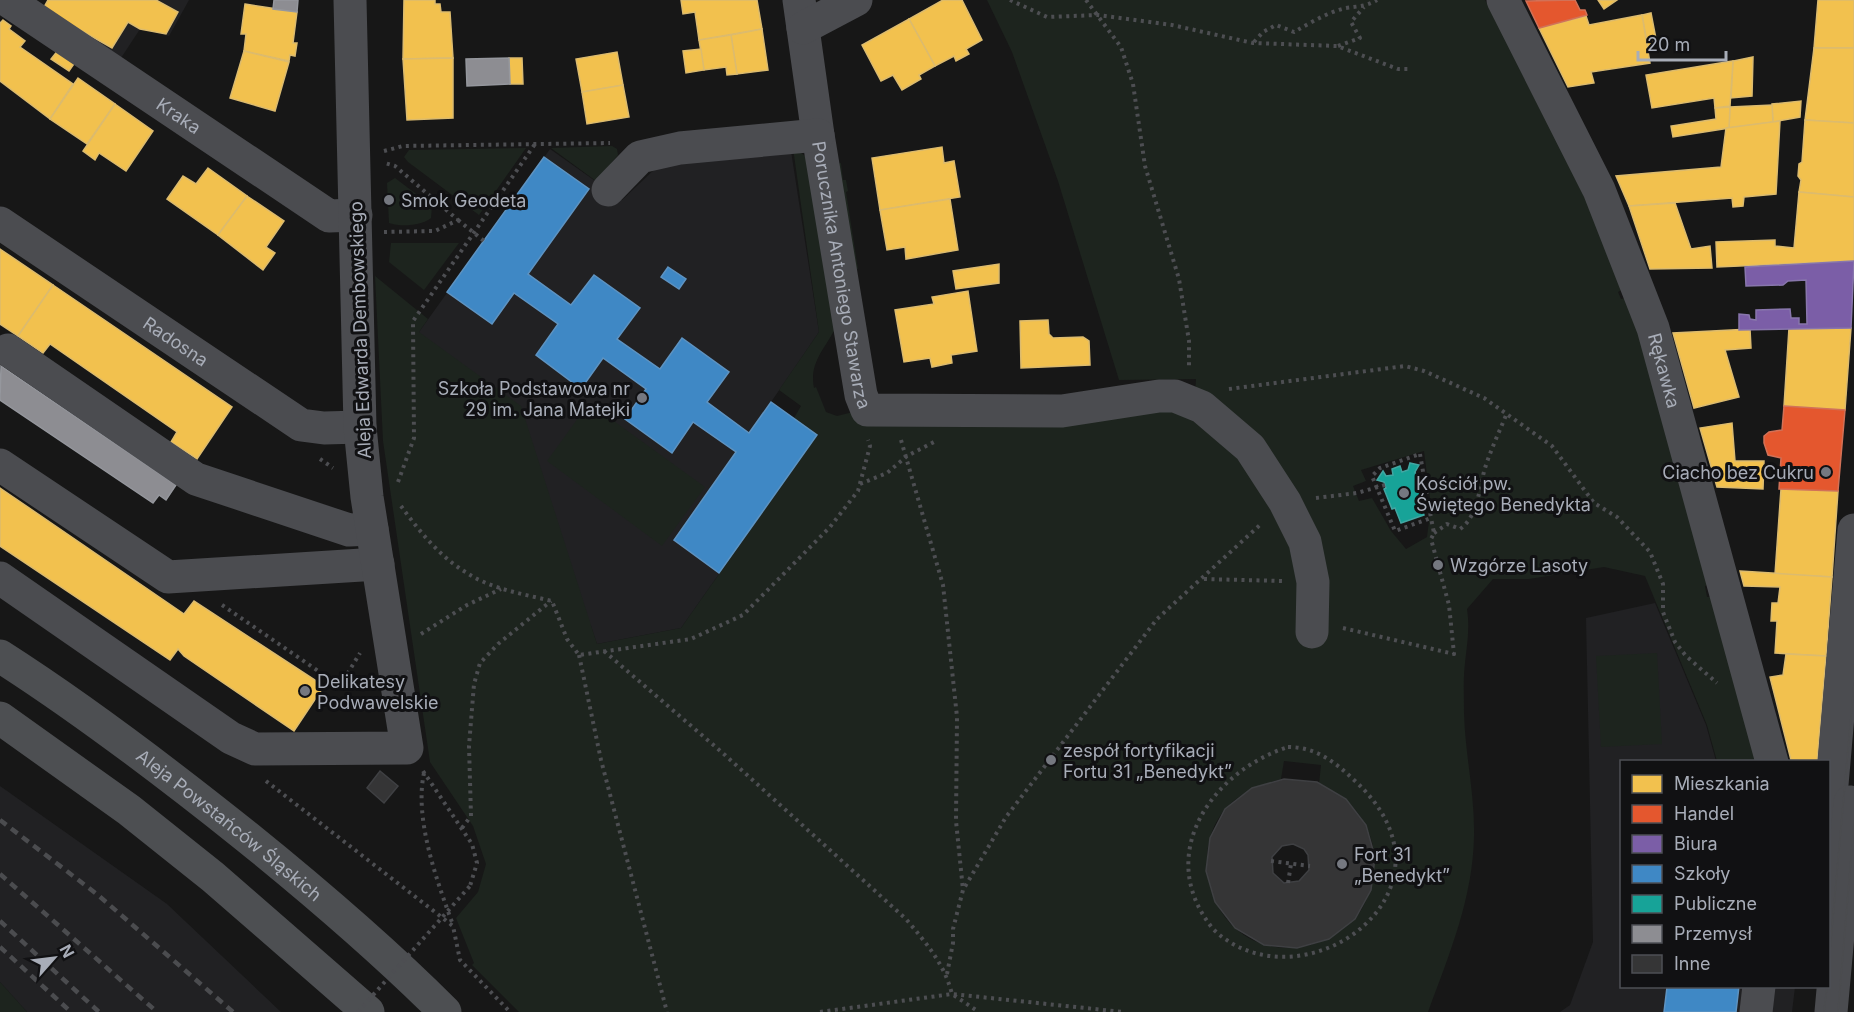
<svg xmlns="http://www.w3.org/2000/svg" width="1854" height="1012" font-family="Inter,sans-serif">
<rect width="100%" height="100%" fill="#171717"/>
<!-- built -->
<g fill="#212123">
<path d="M48 0H189L169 36 140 29 119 61 41 13Z"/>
<path d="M550 149 622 200 657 167 791 151 819 332 771 402 817 435 681 628 597 644 591 626 419 332Z"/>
<path d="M1655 603 1706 725 1716 761 1622 762V986L1795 987 1792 1012H1560L1570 1005 1593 942 1586 618Z"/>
<path d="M0 786 167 904 281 1012H27L0 982Z"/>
</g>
<!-- green -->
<g fill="#1d241e" fill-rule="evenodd">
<path d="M987 0H1485C1539 92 1584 191 1623 289L1618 292 1621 299 1627 298 1635 319 1709 585 1705 586 1707 597H1713L1756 761H1717L1707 725 1645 576 1604 567 1529 579H1493L1467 609C1470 629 1467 644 1465 663 1463 679 1464 697 1464 713 1465 754 1475 795 1474 836 1473 898 1449 955 1428 1012H519L472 965 474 963 456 918 478 892 486 864 473 826 430 762 383 441 375 276 428 319 419 332 521 406 597 644 681 628 817 435 794 418 801 406 779 390 819 332 793 148 807 157 835 329C824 350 809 363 814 388L816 387 826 412 837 416 861 410 1122 407 1194 412 1196 379 1119 380 1058 181 1012 52ZM1424 451 1431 506 1427 537 1406 549 1391 531 1372 498 1359 501 1353 486 1366 481 1361 470ZM1284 761 1321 765 1319 784C1328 789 1339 793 1346 800 1363 815 1377 842 1374 865 1372 884 1368 905 1354 919 1324 952 1269 959 1235 928 1203 899 1196 842 1226 808 1241 792 1261 785 1281 779Z"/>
<path d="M612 146 617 149 618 155 596 181 551 148Z"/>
<path d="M526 148 479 215 408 162 404 157 409 150Z"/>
<path d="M841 163 843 180H846L848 191 846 192 858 269 851 267 834 164Z"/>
<path d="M395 178 432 206 431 218C421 226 401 227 389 223L387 183Z"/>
<path d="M391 243H459L424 290 389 262Z"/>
<path d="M589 403 705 487 662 546 547 461Z"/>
<path d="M1657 653 1662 744 1601 747 1596 656Z"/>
<path d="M0 982 27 1012H0Z"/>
</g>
<!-- homes -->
<g fill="#f2c14e" stroke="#dcbb6e" stroke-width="1.5">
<path d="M48 0H156L178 12 166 34 140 29 128 22 112 48 43 9Z"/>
<path d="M404 0H435V4H440L441 12H450L453 58 403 59Z"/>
<path d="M681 0H757L762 29 699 40 695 12 683 14Z"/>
<path d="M943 0H962L982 40 966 49 969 54 956 61 954 56 935 66 909 19Z"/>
<path d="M1598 0H1617L1604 9Z"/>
<path d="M1818 0H1854V48H1814Z"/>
<path d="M245 4 297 12 293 43H297L295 56 290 55 289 61 244 51 246 34H241Z"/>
<path d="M1651 13 1657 44 1648 48 1642 15Z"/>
<path d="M1642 15 1650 63 1591 72 1594 83 1568 87 1539 28 1586 16 1589 25Z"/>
<path d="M909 19 935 66 919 75 921 79 902 90 893 75 881 81 862 45Z"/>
<path d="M3 20 11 26 9 29 25 41 20 47 73 84 50 119 0 81V23Z"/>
<path d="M762 29 768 70 737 74 731 35Z"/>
<path d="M731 35 737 74 727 75 726 67 704 70 699 40Z"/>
<path d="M1814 48H1854V123L1805 120Z"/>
<path d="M59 49 76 61 69 71 51 59Z"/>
<path d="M701 49 704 70 686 73 683 51Z"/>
<path d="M244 51 289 62 275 111 230 98Z"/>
<path d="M617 52 623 85 582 92 576 59Z"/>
<path d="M1753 57 1752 96 1731 98 1733 61Z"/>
<path d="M453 58V118L407 120 403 59Z"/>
<path d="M509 58H522L523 84H510Z"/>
<path d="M1733 61 1730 106 1715 108 1714 98 1652 108 1646 75Z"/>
<path d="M78 78 115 104 87 144 50 119Z"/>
<path d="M623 85 629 117 587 124 582 92Z"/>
<path d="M1801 101 1800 117 1773 122 1772 104Z"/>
<path d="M115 104 153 131 126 171 99 153 95 160 83 151Z"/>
<path d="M1772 105 1773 122 1729 128 1730 107Z"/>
<path d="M1730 107 1729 128 1673 137 1671 126 1716 119 1715 108Z"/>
<path d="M1805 120 1854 123V197L1799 192 1801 180 1798 176 1799 164 1802 162Z"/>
<path d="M1780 121 1776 194 1744 197 1743 206 1733 207 1732 198 1629 206 1616 176 1721 167 1726 128Z"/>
<path d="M942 147 944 163 954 161 960 197 880 210 872 158Z"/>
<path d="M208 168 247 196 218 235 167 199 183 176 196 184Z"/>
<path d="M1799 192 1854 197V261L1717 267 1716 242 1775 240V246L1794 248Z"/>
<path d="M247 196 284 221 266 247 275 253 263 270 218 235Z"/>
<path d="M950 199 958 250 906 259 905 247 887 250 880 210Z"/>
<path d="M1675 203 1691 249 1710 246 1712 268 1650 269 1629 206Z"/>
<path d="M0 249 53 285 18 336 0 324Z"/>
<path d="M999 264V283L956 289 953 271Z"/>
<path d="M53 285 232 407 197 459 171 442 177 432 50 344 43 353 18 336Z"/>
<path d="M968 291 977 351 951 355 952 363 932 367 930 358 904 362 895 310 934 304 932 297Z"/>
<path d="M1048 320 1049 334 1053 338 1083 337 1089 341 1090 365 1021 368 1020 321Z"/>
<path d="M1789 328H1851L1845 410 1784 406Z"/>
<path d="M1750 329 1751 348 1725 350 1739 397 1694 408 1673 333Z"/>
<path d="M1732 423 1735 461H1764L1763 489 1717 487 1700 428Z"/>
<path d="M0 488 184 614 194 601 324 686 294 731 184 656 178 649 170 660 0 546Z"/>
<path d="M1781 489 1838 491 1832 577 1775 574Z"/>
<path d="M1740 571 1832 577 1826 656 1775 653 1777 621H1771L1772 603H1778L1780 587 1744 586Z"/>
<path d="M1786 654 1826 656 1817 762 1791 760 1770 677 1783 675Z"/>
</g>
<!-- shops -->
<g fill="#e4572e" stroke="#d27157" stroke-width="1.5">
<path d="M1575 0 1580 10H1585L1587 15 1539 28 1526 1Z"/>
<path d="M1784 406 1845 410 1838 491 1779 489 1781 458 1768 455 1764 443V436L1769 432 1782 430Z"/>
</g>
<!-- offices -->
<path fill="#7b5ea7" stroke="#8876ac" stroke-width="1.5" d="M1854 261 1851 328 1739 330V314L1749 315 1750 319 1756 320V310L1790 309 1791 318H1799V324H1807L1806 280 1788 281 1783 285 1746 286 1745 267Z"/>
<!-- schools -->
<g fill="#3f88c5" stroke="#5e93c1" stroke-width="1.5">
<path d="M544 157 589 189 528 274 571 305 594 275 640 308 617 339 660 369 682 338 729 372 707 402 749 433 771 402 817 435 719 573 674 540 736 452 693 422 672 453 625 419 646 389 603 358 581 389 536 355 558 324 514 293 492 324 447 292Z"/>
<path d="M668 267 686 279 679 289 661 277Z"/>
<path d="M1664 986H1739L1736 1012H1664L1667 987Z"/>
</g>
<!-- public -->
<path fill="#17a398" stroke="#42a6a2" stroke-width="1.5" d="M1410 463 1419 465 1415 472 1423 497 1419 498 1424 515 1401 523 1395 508 1392 509 1384 489 1386 488 1384 482 1377 480 1383 471 1386 476 1393 475 1392 469 1400 466 1402 472 1408 470Z"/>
<!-- industry -->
<g fill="#8d8d92" stroke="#95979d" stroke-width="1.5">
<path d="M274 0H298L297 12 273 9Z"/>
<path d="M509 58 510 84 467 86 466 59Z"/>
<path d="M1 366 176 485 166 500 159 495 153 503 0 400Z"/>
</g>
<!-- building -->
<g fill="#353536" stroke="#3f4043" stroke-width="1.5" fill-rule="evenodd">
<path d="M380 771 398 786 384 803 367 788Z"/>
<path d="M1284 779 1317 782 1346 799 1366 825 1375 857 1371 890 1355 919 1329 939 1297 948 1264 945 1235 928 1215 902 1206 871 1210 838 1225 809 1252 788ZM1293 844 1304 849 1308 855 1309 870 1299 881 1284 883 1273 873 1272 857 1282 846Z"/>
</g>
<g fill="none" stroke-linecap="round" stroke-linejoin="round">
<!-- path -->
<g stroke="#4d4e52" stroke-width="4" stroke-dasharray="3 4.5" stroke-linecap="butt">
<path d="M1010 0 1047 17 1098 15 1172 25 1253 43 1337 46 1398 69H1410"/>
<path d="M1086 0 1121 47 1133 84 1145 166 1179 279 1189 341V369"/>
<path d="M1254 42 1263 32 1276 25 1294 32C1310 23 1328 12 1346 8 1358 6 1365 7 1377 0"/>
<path d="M1338 46 1360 38 1351 22 1364 7"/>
<path d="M384 151 403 146 610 143"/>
<path d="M458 220 484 241"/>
<path d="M384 232 435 231 458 220 395 166 385 163"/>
<path d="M1229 389 1405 366 1424 371 1484 398 1552 446 1594 503 1617 517 1650 552 1663 584V612L1675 642 1686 656 1717 683"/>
<path d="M901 440 943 585 957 717 956 821 963 890"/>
<path d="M1420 454 1431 518 1395 531 1372 476 1380 468Z"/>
<path d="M320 459 333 468"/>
<path d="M398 482 414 438 413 321 535 144"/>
<path d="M860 484 887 473 907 456 934 442"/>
<path d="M1316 498 1357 493 1385 485"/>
<path d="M401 506C419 531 440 557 467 573 491 589 523 594 552 601L567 639 579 655 691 639 743 615 830 527 858 491 870 446 868 440"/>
<path d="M1434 533 1447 524 1460 529C1479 516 1479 485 1486 465 1492 447 1500 430 1507 413"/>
<path d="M1204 579 1282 581"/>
<path d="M222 605 340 686 360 653"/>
<path d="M1343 628 1454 654 1449 605 1431 539 1434 533 1431 518"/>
<path d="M421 634 467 605 501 589"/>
<path d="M604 651 725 755 906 919C926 943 944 963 952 994L979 1012"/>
<path d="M579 655 601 760 667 1012"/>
<path d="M1288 747C1316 747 1335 762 1354 780 1475 890 1302 1012 1214 930 1153 857 1210 772 1288 747Z"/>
<path d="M423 771 472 844 477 863 470 886"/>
<path d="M424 773C414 819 437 881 453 925"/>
<path d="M266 781 453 926 460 960 510 1012"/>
<path d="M462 828 471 816 469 746 474 684 480 663 498 644 551 601"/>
<path d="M1271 861 1310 866"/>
<path d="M1288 883 1291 864"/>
<path d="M947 974 953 943V929L963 890 1006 817 1157 619 1261 524"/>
<path d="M820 1012 952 994 1123 1012"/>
</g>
<!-- minor -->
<g stroke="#4b4c50" stroke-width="33">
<path id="s1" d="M7 0 329 216 356 215"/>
<path id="s2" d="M799 0 818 135 861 395 867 410 1062 411 1159 396H1175L1202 407 1250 448 1285 502 1305 542 1313 582 1312 632"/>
<path id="s3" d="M1503 0 1599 190 1653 328 1772 762"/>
<path d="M803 28 856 0"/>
<path d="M608 190 640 157 680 148 818 135"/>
<path id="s4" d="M0 223 301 425 324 428 360 427"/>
<path d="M8 350 196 479 349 530 372 529"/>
<path d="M0 465 168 577 378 564"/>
<path d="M0 578 231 738 255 749 407 748 367 497 360 427 350 0"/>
<path d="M1828 831 1854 530"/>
<path d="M1756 1012 1759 986"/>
<path d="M1831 1012 1850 802"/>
</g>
<!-- major -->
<g stroke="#4d4f52" stroke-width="33">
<path id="s5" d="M0 656C86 711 167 773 247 837 315 892 383 950 445 1012"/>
<path d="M0 718 129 810 213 877 368 1012"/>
</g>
<!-- tram -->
<g stroke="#4b4c4f" stroke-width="1.5">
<path d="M1828 972 1854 683"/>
<path d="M1824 1012 1827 986"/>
<path d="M1838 1012 1854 823"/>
</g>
<!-- rail -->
<g stroke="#4b4c4f" stroke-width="4.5" stroke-dasharray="8 6" stroke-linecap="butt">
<path d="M0 820 98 895 233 1012"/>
<path d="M0 874 157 1012"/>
<path d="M0 921 99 1012"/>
<path d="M0 947 71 1012"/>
</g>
<!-- path-bridge -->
<path stroke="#4d4e52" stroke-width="4" stroke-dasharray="3 4.5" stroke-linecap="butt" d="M358 1012 470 886"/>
</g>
<!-- markers -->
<g fill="#757880" stroke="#111113" stroke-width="2">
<circle cx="389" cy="200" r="6"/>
<circle cx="642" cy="398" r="6"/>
<circle cx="1826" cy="472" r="6"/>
<circle cx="1404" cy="493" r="6"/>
<circle cx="1438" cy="565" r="6"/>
<circle cx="305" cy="691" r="6"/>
<circle cx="1051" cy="760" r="6"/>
<circle cx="1342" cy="864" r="6"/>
</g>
<g text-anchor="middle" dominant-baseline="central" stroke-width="6" stroke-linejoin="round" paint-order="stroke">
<!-- street labels -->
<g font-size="18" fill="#a8adb8" stroke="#111113">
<text stroke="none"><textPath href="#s1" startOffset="207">Kraka</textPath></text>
<text stroke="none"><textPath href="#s2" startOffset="278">Porucznika Antoniego Stawarza</textPath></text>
<text transform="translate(360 330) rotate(-92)">Aleja Edwarda Dembowskiego</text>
<text stroke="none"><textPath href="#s4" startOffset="212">Radosna</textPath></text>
<text stroke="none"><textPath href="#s3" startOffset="405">Rękawka</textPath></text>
<text stroke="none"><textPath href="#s5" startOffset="285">Aleja Powstańców Śląskich</textPath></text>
</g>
<!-- poi labels -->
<g font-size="18" fill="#a8adb8" stroke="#111113" text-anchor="start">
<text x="401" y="200">Smok Geodeta</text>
<text x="630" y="388" text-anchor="end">Szkoła Podstawowa nr<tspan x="630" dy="21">29 im. Jana Matejki</tspan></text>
<text x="1814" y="472" text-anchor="end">Ciacho bez Cukru</text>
<text x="1416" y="483">Kościół pw.<tspan x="1416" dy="21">Świętego Benedykta</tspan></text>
<text x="1450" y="565">Wzgórze Lasoty</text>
<text x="317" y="681">Delikatesy<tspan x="317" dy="21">Podwawelskie</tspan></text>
<text x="1063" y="750">zespół fortyfikacji<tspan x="1063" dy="21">Fortu 31 „Benedykt”</tspan></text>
<text x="1354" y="854">Fort 31<tspan x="1354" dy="21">„Benedykt”</tspan></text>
</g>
</g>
<!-- legend -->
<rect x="1620" y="760" width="210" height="228" fill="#111113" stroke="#4d4f55" stroke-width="1.5"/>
<rect x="1632" y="775" width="30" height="18" fill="#f2c14e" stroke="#4d4f55" stroke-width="1.5"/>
<text x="1674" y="790" font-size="18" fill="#a8adb8">Mieszkania</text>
<rect x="1632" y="805" width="30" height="18" fill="#e4572e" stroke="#4d4f55" stroke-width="1.5"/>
<text x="1674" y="820" font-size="18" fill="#a8adb8">Handel</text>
<rect x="1632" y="835" width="30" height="18" fill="#7b5ea7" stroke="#4d4f55" stroke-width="1.5"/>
<text x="1674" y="850" font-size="18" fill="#a8adb8">Biura</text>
<rect x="1632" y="865" width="30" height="18" fill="#3f88c5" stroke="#4d4f55" stroke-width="1.5"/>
<text x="1674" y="880" font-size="18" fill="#a8adb8">Szkoły</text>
<rect x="1632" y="895" width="30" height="18" fill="#17a398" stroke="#4d4f55" stroke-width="1.5"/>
<text x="1674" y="910" font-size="18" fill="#a8adb8">Publiczne</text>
<rect x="1632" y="925" width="30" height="18" fill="#8d8d92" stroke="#4d4f55" stroke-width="1.5"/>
<text x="1674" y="940" font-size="18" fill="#a8adb8">Przemysł</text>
<rect x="1632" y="955" width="30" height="18" fill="#353536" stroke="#4d4f55" stroke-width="1.5"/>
<text x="1674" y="970" font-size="18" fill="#a8adb8">Inne</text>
<!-- north arrow -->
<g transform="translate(54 958) rotate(62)" stroke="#111113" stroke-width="4.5" paint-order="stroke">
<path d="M0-4.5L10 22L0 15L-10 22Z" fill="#a8adb8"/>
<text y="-9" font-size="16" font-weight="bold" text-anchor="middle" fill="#a8adb8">N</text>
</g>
<!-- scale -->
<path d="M1638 51v9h88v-9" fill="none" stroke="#a8adb8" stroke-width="3"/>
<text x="1647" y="51" font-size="18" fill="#a8adb8" stroke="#111113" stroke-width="4.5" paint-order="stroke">20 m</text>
</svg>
